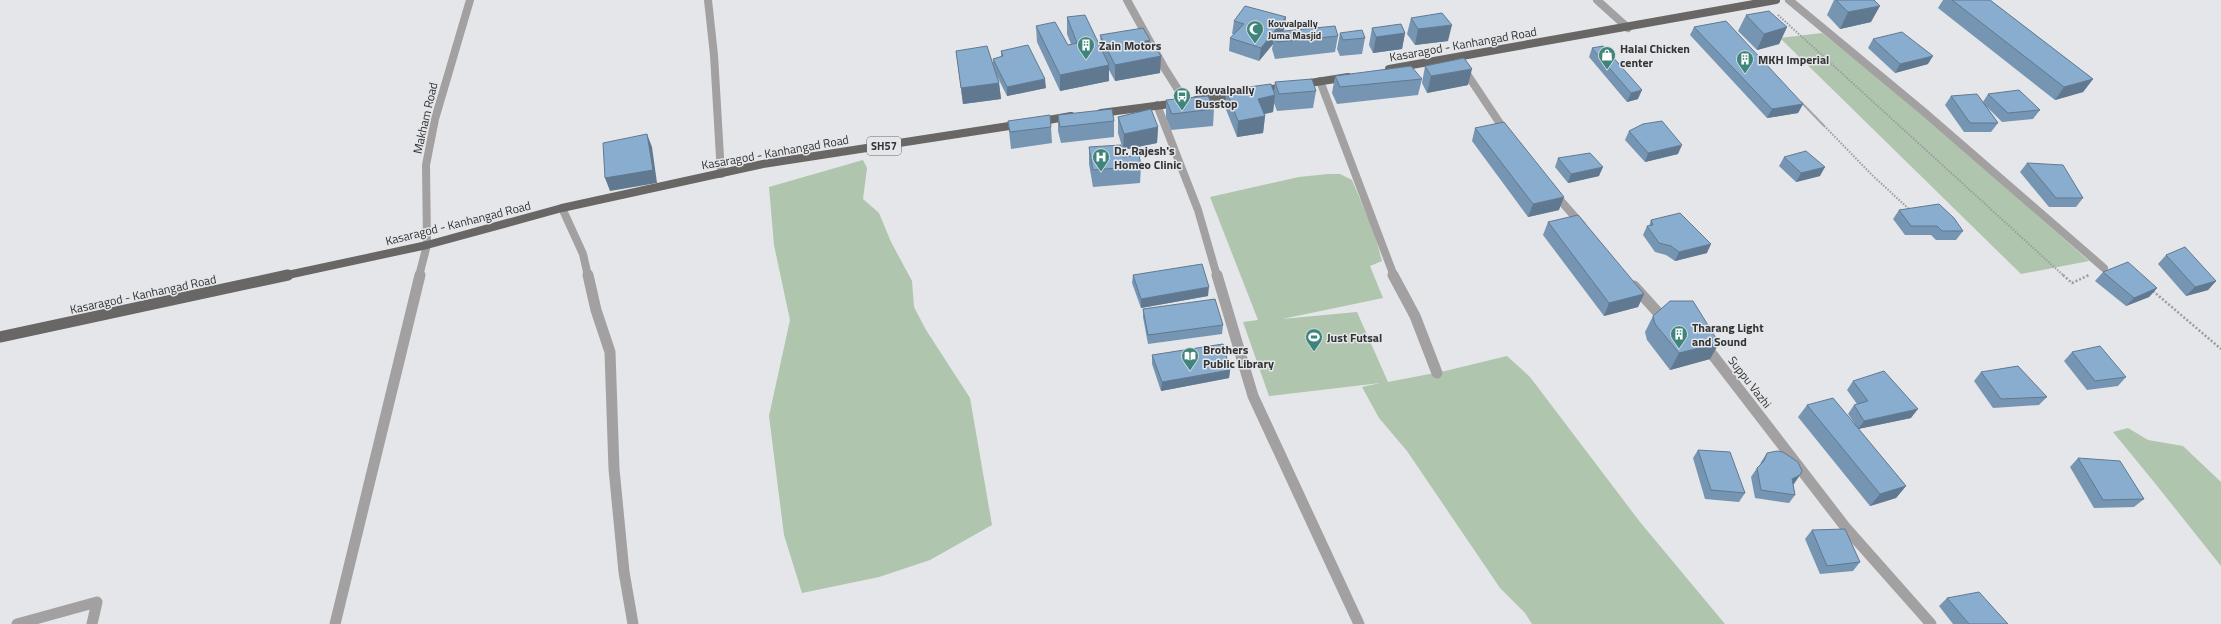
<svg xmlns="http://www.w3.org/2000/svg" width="2221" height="624" font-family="'Titillium Web',sans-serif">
<rect width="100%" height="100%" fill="#e4e6e9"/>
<!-- green -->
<g fill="#afc5ad">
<path d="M1822 33 1906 99 2089 261 2021 274 1780 38Z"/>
<path d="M863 160 867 168 863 199 879 213 891 242 912 281 914 307 926 330 970 398 992 525 930 560 879 577 802 593 784 535 769 416 790 320 774 245 769 187Z"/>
<path d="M1328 174H1340L1352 180 1374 232 1382 261 1370 266 1383 298 1282 319 1357 312 1388 382 1445 371 1507 356 1530 377 1640 522 1725 624H1532L1525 613 1500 588 1407 451 1379 418 1362 387 1380 383 1269 396 1243 322 1258 320 1210 197 1299 177Z"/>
<path d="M2128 428 2148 440 2183 446 2221 482V566L2154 482 2113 432Z"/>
</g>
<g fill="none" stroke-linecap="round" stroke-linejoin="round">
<!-- path-far1 -->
<g stroke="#9a9c9e" stroke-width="2" stroke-dasharray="1.5 1.5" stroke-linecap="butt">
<path d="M1778 15 2064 276"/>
<path d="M1801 102 1872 175 1910 210"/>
<path d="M1802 103 1825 127"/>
<path d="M2087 276 2089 275"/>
</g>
<!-- path -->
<g stroke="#9a9c9e" stroke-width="2.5" stroke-dasharray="2 2" stroke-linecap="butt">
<path d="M2063 275 2072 283 2089 275"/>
<path d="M2153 291 2221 349"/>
</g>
<!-- minor-far1 -->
<g stroke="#a2a0a0" stroke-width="8">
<path d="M708 0 714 55 721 174"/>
<path d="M1127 0 1165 69 1186 102"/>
<path d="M1597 0 1628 28"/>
<path d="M1789 0 1923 111 2104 268"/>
<path d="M1463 68 1507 134"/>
<path d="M1320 81 1394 276"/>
<path d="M1157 105 1198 210 1217 276"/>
<path d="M1553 192 1582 225"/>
<path d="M562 208 583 254 588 276"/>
<path d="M427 245 426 165 435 119 470 0"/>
</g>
<!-- minor -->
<g stroke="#a2a0a0" stroke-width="11">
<path d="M588 275 596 310 610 352 614 469 624 572 633 624"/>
<path d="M1217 275 1253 396 1359 624"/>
<path d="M1393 275 1415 316 1437 373"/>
<path d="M1634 286 1662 317H1668"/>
<path d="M1705 345 1846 528 1931 624"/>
<path d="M17 624 97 602 92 624"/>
</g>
<!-- tertiary-far1 -->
<path stroke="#a2a0a0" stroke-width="8" d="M419 276 427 245"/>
<!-- tertiary -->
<path stroke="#a2a0a0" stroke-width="11" d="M335 624 420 275"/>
<!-- primary-far1 -->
<g stroke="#696666" stroke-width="8">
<path d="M1389 69 1776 0"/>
<path d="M1259 91 1348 77"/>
<path d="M1196 100 1239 94"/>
<path d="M1101 113 1178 103"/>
<path d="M1037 122 1071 116"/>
<path d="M283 276 427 245 562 208 763 164 1022 124"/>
</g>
<!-- primary -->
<path stroke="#696666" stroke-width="11" d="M0 337 288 275"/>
</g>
<!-- wall -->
<g fill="#7695b2">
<path d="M1834 0H1874L1871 22 1840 29 1827 15Z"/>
<path d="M1943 0H1990L2093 79 2083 92 2055 100 1938 8Z"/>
<path d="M1746 15 1787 27 1779 44 1757 50 1738 31Z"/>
<path d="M1067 17 1101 47 1100 35 1150 40V47L1161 56 1160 73 1115 81 1109 70V81L1060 91 1037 42 1036 26 1068 45 1071 44 1067 34Z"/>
<path d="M1286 17 1284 30 1283 31 1338 36 1335 52 1275 59 1272 49 1273 44 1259 61 1229 51 1230 38 1234 34H1232L1234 21Z"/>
<path d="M1411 18 1448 41 1415 45 1407 34Z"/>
<path d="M1694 27 1803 104 1798 113 1767 118 1690 35Z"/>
<path d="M1372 28 1405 33 1402 49 1373 53 1369 45Z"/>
<path d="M1340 33 1365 38 1362 54 1340 56 1337 49Z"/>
<path d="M1873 39 1928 64 1895 73 1868 48Z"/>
<path d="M1592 48 1638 99 1627 102 1589 57Z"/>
<path d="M956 51 993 64V59L1001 57V51L1046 88 1007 96 996 74 999 83 1001 99 963 104Z"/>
<path d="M1425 66 1468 85 1427 93 1422 83Z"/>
<path d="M1335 76 1422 79 1418 95 1337 104 1332 93Z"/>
<path d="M1275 82 1316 91 1313 108 1277 111 1274 103 1273 112 1264 114 1265 116 1263 133 1237 137 1225 107 1226 90 1274 92Z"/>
<path d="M1988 94 2040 110 2033 119 2002 122 1986 106 1998 123 1991 132H1964L1945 105 1951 96 1983 102Z"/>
<path d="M1166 100 1214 109 1213 126 1171 130 1166 117Z"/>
<path d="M1058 115 1114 121V137L1061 143 1058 131Z"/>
<path d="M1118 117 1158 127 1157 143 1123 150 1118 133Z"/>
<path d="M1008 121 1051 127 1052 143 1011 149Z"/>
<path d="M1475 128 1559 210 1528 217 1472 141Z"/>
<path d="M1629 131 1678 154 1645 162 1625 140Z"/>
<path d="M1089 147 1123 157 1141 166 1140 183 1093 187 1089 164Z"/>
<path d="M1784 157 1820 176 1796 182 1779 166Z"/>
<path d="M1558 158 1599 176 1568 183 1555 167Z"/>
<path d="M2027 163 2083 198 2076 207H2049L2020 172Z"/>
<path d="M1899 210 1963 231 1956 240H1936L1931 235H1905L1893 219Z"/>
<path d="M1651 220 1707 253 1675 261 1666 255 1655 252 1643 235 1647 226H1649Z"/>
<path d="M1548 222 1644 294 1638 307 1604 316 1543 235Z"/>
<path d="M2166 255 2216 281 2208 290 2186 296 2158 264Z"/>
<path d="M2103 272 2157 288 2149 297 2126 306 2095 281Z"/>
<path d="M1133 275 1208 296 1141 308 1132 283Z"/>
<path d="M1143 309 1223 325 1222 334 1148 344 1143 317Z"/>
<path d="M1653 316 1719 343 1710 359 1670 370 1647 340 1645 332Z"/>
<path d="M2072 352 2126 377 2118 386 2087 390 2064 361Z"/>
<path d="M1152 355 1230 370 1229 378 1161 391 1152 364Z"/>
<path d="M1981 372 2047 397 2039 405 1993 408 1974 381Z"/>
<path d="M1853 381 1911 418 1858 429 1906 486 1896 498 1870 506 1798 417 1807 405 1855 424 1848 414 1854 405 1857 404 1847 390Z"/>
<path d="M1698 450 1745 493 1739 502 1705 499 1693 458Z"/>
<path d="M1767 453 1800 475 1793 484 1795 495 1789 503 1755 498 1751 477 1757 468 1760 465 1761 462Z"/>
<path d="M2078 458 2144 499 2134 507 2094 508 2070 467Z"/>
<path d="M1812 530 1860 562 1853 571 1820 574 1805 539Z"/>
<path d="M1947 598 2008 624H1953L1939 606Z"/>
</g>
<!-- shaded-wall -->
<g fill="#607991">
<path d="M1880 6 1871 22 1840 29 1848 12Z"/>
<path d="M1286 17 1284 30 1276 40 1274 32 1273 44 1259 61 1261 48Z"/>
<path d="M1452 25 1448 41 1415 45 1418 29Z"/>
<path d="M1787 27 1779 44 1757 50 1764 34Z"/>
<path d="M1405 33 1402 49 1373 53 1376 37Z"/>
<path d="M1150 40 1149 56 1130 61V45Z"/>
<path d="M1161 56 1160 73 1115 81V65Z"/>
<path d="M1933 56 1928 64 1895 73 1900 64Z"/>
<path d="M1109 65V81L1060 91V75Z"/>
<path d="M1472 69 1468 85 1427 93 1431 76Z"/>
<path d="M1045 79 1046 88 1007 96V87Z"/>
<path d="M2093 79 2083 92 2055 100 2064 87Z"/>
<path d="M999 83 1001 99 963 104 961 88Z"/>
<path d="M1642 90 1638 99 1627 102 1631 93Z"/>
<path d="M1275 95 1273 112 1256 116 1258 99Z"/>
<path d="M1803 104 1798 113 1767 118 1772 109Z"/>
<path d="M1265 116 1263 133 1237 137 1238 121Z"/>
<path d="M1158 127 1157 143 1123 150 1124 134Z"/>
<path d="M647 134 652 147 657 183 610 191 605 178Z"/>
<path d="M1682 145 1678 154 1645 162 1648 153Z"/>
<path d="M1603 167 1599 176 1568 183 1571 174Z"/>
<path d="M1825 167 1820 176 1796 182 1801 173Z"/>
<path d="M1564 197 1559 210 1528 217 1533 204Z"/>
<path d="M1711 244 1707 253 1675 261 1679 252Z"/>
<path d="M2216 281 2208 290 2186 296 2195 287Z"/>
<path d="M1209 287 1208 296 1141 308V299Z"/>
<path d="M2157 288 2149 297 2126 306 2134 298Z"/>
<path d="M1644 294 1638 307 1604 316 1609 303Z"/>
<path d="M1719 343 1710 359 1670 370 1679 353Z"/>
<path d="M1230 370 1229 378 1161 391 1162 382Z"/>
<path d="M1918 409 1911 418 1858 429 1864 421Z"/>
<path d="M1800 475 1794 484 1785 487 1792 479Z"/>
<path d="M1906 486 1896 498 1870 506 1880 494Z"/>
</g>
<!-- building -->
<g fill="#89adcf" stroke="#607991">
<path d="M1836 0H1874L1880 6 1848 12Z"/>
<path d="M1952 0H1990L2093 79 2064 87Z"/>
<path d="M1245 6 1286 17 1261 48 1230 38 1244 24 1234 21Z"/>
<path d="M1769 11 1787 27 1764 34 1746 15Z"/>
<path d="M1442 13 1452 25 1418 29 1411 18Z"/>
<path d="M1085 15 1109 65 1060 75 1036 26 1055 22 1068 45 1077 43 1067 17Z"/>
<path d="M1726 21 1803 104 1772 109 1694 27Z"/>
<path d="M1401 24 1405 33 1376 37 1372 28Z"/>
<path d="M1335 26 1338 36 1277 42 1274 32Z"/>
<path d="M1143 28 1150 40 1130 45 1132 49 1154 46 1161 56 1115 65 1100 35Z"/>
<path d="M1362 30 1365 38 1343 40 1340 33Z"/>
<path d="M1902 32 1933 56 1900 64 1873 39Z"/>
<path d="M1028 45 1045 79 1007 87 993 59 1003 56 1001 51Z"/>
<path d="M987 46 999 83 961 88 956 51Z"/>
<path d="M1603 46 1642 90 1631 93 1592 48Z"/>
<path d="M1464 58 1472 69 1431 76 1425 66Z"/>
<path d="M1411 66 1422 79 1340 87 1335 76Z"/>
<path d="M1312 79 1316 91 1279 94 1275 82Z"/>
<path d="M1271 84 1275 95 1258 99 1265 116 1238 121 1226 90Z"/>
<path d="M2019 90 2040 110 2008 113 1988 94Z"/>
<path d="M1977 94 1998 123H1970L1951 96Z"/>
<path d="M1208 96 1214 109 1172 114 1166 100Z"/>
<path d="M1112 109 1114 121 1060 127 1058 115Z"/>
<path d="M1151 109 1158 127 1124 134 1118 117Z"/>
<path d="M1050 115 1051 127 1010 132 1008 121Z"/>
<path d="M1662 121 1682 145 1648 153 1629 131 1643 124Z"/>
<path d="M1504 122 1564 197 1533 204 1475 128Z"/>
<path d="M647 134 653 170 605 178 603 143Z"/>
<path d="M1121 145 1123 157 1139 155 1141 166 1093 170 1089 147Z"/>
<path d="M1806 151 1825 167 1801 173 1784 157Z"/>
<path d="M1590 153 1603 167 1571 174 1558 158Z"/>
<path d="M2027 163 2063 165 2083 198H2056Z"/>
<path d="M1939 204 1954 218 1963 231H1942L1937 226H1911L1899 210Z"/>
<path d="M1680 213 1711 244 1679 252 1671 246 1659 243 1647 226 1653 225 1651 220Z"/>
<path d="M1578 215 1644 294 1609 303 1548 222Z"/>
<path d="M2185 247 2216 281 2195 287 2166 255Z"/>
<path d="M2128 262 2157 288 2134 298 2103 272Z"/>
<path d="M1202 264 1209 287 1141 299 1133 275Z"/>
<path d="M1215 299 1223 325 1148 335 1143 309Z"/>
<path d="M1670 301H1693L1719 343 1679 353 1655 324 1653 316Z"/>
<path d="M1223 344 1230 370 1162 382 1152 355Z"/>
<path d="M2100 346 2126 377 2095 381 2072 352Z"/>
<path d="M2018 366 2047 397 2001 399 1981 372Z"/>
<path d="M1884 371 1918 409 1864 421 1854 405 1868 401 1853 381Z"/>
<path d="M1833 398 1906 486 1880 494 1807 405Z"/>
<path d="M1698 450 1730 452 1745 493 1711 490Z"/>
<path d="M1777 451 1783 452 1798 462 1802 471 1800 475 1792 479 1795 495 1761 490 1757 468 1764 461 1767 453Z"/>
<path d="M2078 458 2120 461 2144 499 2103 500Z"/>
<path d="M1845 529 1860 562 1827 566 1812 530Z"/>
<path d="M1979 592 2008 624H1969L1947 598Z"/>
</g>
<!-- icons -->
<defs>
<g id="mosque-pin" transform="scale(0.9)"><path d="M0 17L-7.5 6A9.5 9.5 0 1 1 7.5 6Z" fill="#3f857b" stroke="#e4e6e9"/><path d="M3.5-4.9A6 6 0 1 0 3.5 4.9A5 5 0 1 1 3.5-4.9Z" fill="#fff"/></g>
<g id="building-pin" transform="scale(0.9)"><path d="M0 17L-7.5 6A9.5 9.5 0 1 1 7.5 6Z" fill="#3f857b" stroke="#e4e6e9"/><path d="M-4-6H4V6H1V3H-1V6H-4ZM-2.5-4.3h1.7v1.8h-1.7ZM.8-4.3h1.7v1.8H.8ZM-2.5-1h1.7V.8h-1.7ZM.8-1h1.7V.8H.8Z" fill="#fff"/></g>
<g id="shop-pin" transform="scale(0.9)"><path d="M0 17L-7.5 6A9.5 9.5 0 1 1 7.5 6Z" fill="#3f857b" stroke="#e4e6e9"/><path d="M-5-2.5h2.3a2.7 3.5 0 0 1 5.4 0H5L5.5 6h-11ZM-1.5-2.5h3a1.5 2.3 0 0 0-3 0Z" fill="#fff"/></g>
<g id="bus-pin" transform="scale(0.9)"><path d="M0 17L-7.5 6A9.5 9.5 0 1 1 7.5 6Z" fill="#3f857b" stroke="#e4e6e9"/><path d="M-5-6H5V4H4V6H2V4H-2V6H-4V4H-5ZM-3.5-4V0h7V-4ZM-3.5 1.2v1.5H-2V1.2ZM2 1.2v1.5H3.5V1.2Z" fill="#fff"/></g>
<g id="hospital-pin" transform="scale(0.9)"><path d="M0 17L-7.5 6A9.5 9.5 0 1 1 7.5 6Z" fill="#3f857b" stroke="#e4e6e9"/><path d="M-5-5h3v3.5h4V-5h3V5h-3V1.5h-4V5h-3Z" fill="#fff"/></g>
<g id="stadium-pin" transform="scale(0.9)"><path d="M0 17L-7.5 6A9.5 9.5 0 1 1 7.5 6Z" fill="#3f857b" stroke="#e4e6e9"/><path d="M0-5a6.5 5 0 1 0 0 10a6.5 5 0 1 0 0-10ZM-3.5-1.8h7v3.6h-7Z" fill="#fff"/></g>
<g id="library-pin" transform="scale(0.9)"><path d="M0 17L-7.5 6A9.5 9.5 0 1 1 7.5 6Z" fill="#3f857b" stroke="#e4e6e9"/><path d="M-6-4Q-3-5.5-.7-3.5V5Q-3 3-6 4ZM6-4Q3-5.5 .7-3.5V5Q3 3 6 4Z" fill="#fff"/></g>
</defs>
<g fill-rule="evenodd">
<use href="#mosque-pin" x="1255" y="29"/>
<use href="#building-pin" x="1086" y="45"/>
<use href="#shop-pin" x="1607" y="55"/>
<use href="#building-pin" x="1745" y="59"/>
<use href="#bus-pin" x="1182" y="96"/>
<use href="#hospital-pin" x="1101" y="157"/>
<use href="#building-pin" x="1679" y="334"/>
<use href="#stadium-pin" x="1314" y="337"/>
<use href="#library-pin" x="1190" y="356"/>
</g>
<g text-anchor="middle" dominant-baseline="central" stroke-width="3" stroke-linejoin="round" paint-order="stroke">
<!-- far-poi labels -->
<g font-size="10" font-weight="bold" fill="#323334" stroke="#e4e6e9" text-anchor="start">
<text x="1268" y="23">Kovvalpally<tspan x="1268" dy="12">Juma Masjid</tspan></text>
</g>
<!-- shield labels -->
<rect fill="#e4e6e9" stroke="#67696a" stroke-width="1" x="867" y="137" width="34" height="18" rx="3"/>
<g font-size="11" font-weight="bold" fill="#323334">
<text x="884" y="146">SH57</text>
</g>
<!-- street labels -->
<g font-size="12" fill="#323334" stroke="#e4e6e9">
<text transform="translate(1463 44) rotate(-10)">Kasaragod - Kanhangad Road</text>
<text transform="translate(425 118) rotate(-77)">Makham Road</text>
<text transform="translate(775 152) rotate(-10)">Kasaragod - Kanhangad Road</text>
<text transform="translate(458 223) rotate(-14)">Kasaragod - Kanhangad Road</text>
<text transform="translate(143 294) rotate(-12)">Kasaragod - Kanhangad Road</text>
<text transform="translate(1750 382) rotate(52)">Suppu Vazhi</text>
</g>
<!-- poi labels -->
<g font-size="12" font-weight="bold" fill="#323334" stroke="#e4e6e9" text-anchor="start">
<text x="1099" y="45">Zain Motors</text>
<text x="1620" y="48">Halal Chicken<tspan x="1620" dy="14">center</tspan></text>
<text x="1758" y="59">MKH Imperial</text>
<text x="1195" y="89">Kovvalpally<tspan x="1195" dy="14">Busstop</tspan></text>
<text x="1114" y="150">Dr. Rajesh's<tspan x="1114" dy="14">Homeo Clinic</tspan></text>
<text x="1692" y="327">Tharang Light<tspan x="1692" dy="14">and Sound</tspan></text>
<text x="1327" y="337">Just Futsal</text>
<text x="1203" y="349">Brothers<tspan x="1203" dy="14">Public Library</tspan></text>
</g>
</g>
</svg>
